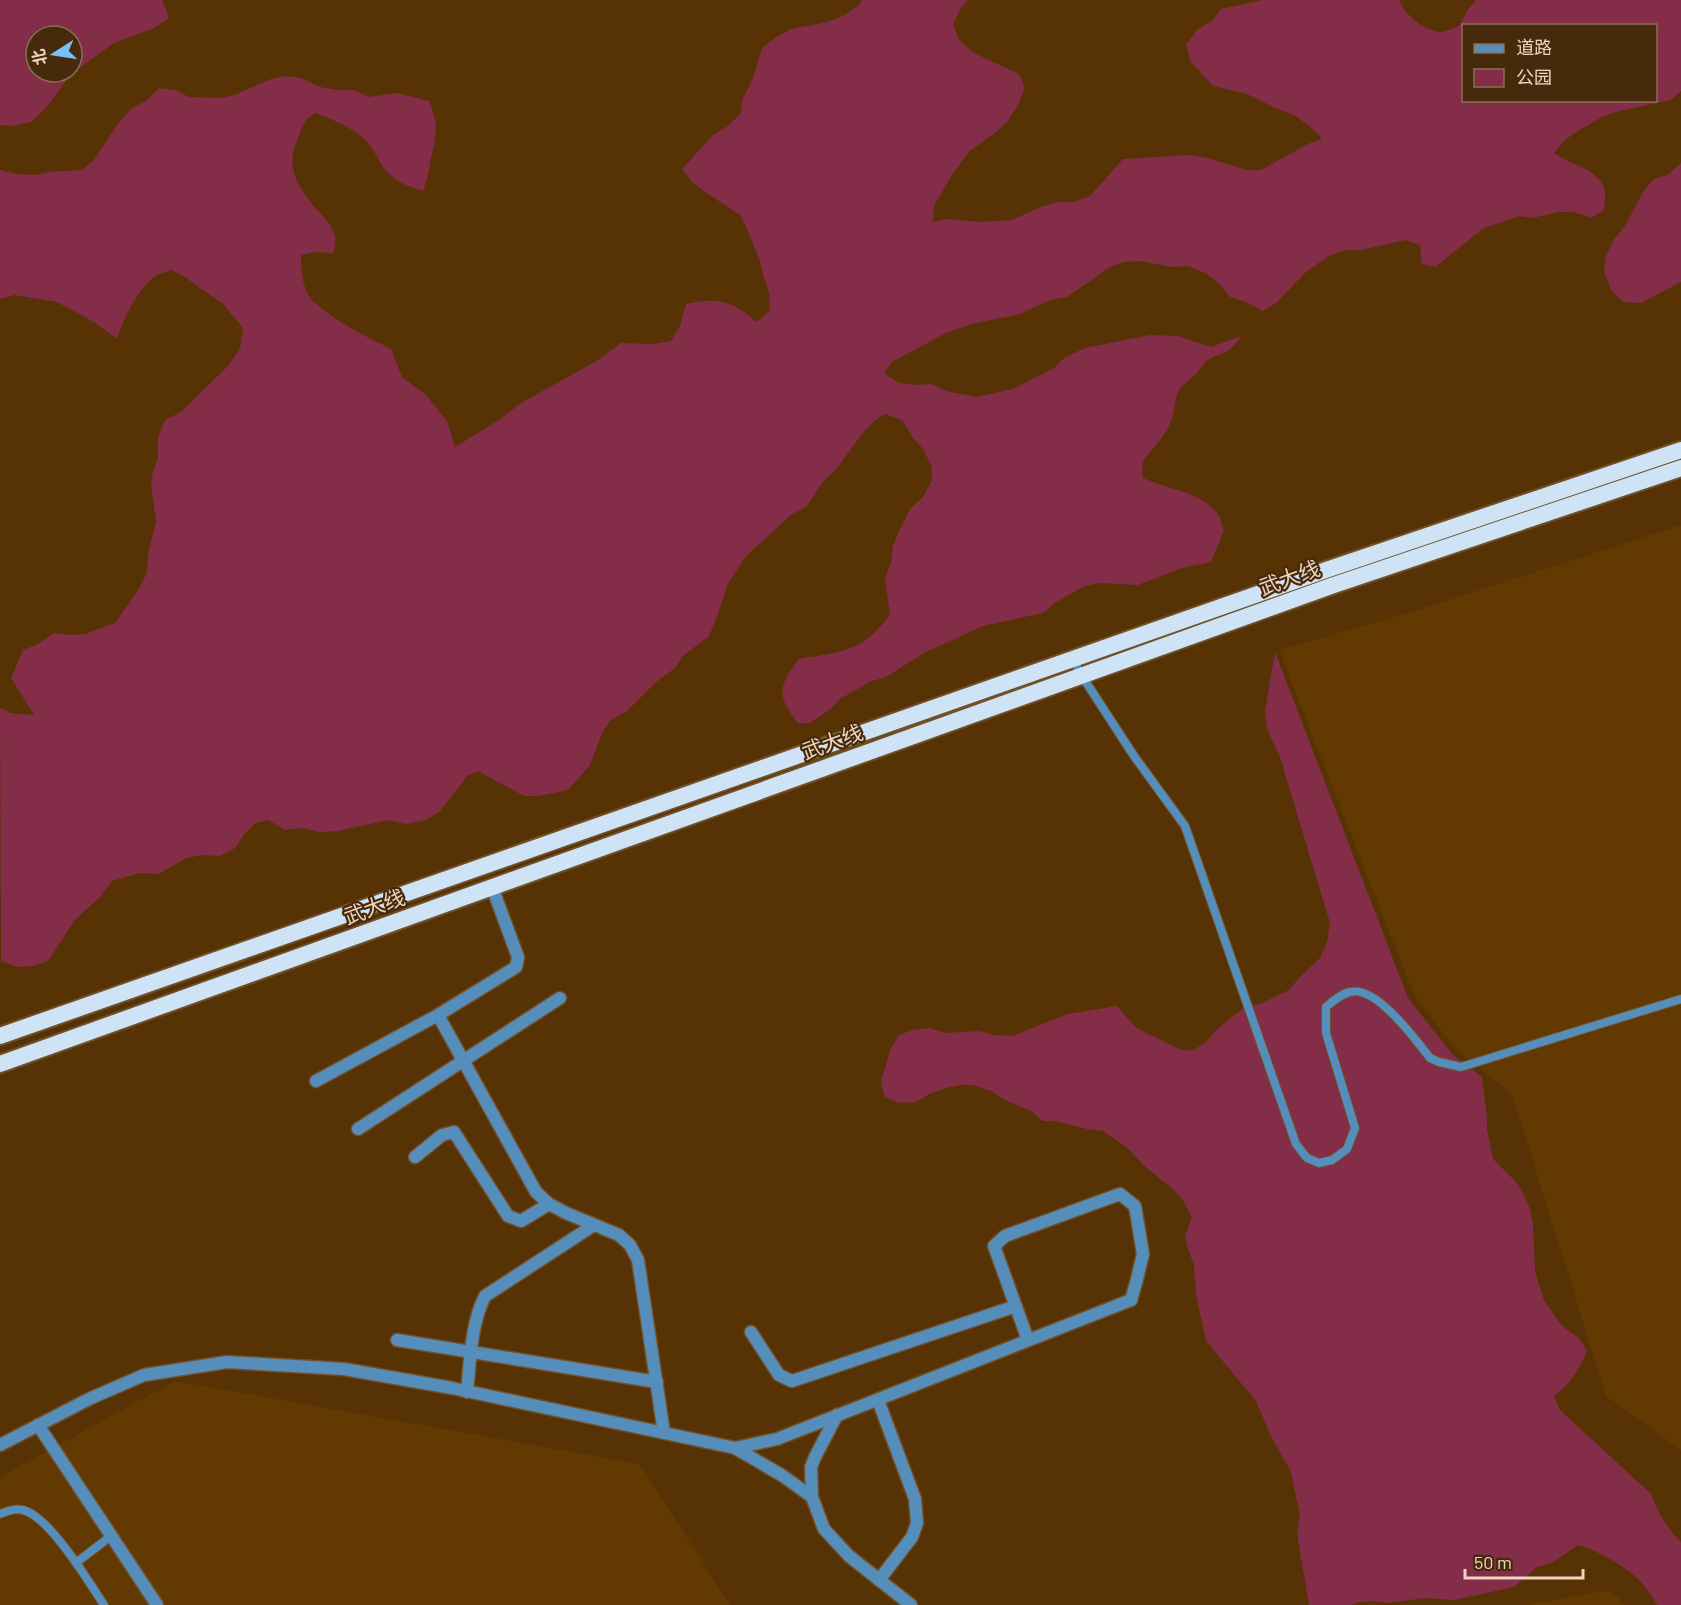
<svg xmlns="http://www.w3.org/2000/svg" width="1681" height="1605" font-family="Barlow,'Noto Sans SC',sans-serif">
<rect width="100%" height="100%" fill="#573205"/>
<!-- built -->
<g fill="#633902">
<path d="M1681 525V1450L1606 1396 1512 1094 1455 1049 1414 995 1279 650 1405 614Z"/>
<path d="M175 1381 640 1464 730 1605H0V1477Z"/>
<path d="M1610 1590 1625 1605H1527Z"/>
</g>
<!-- green -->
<g fill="#832d48" fill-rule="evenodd">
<path d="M0 0H162L169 18 154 28 114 43 71 74 46 108 31 122 11 126 0 125ZM36 36H72V72H36Z"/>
<path d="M862 0H968L960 9 953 25 959 39 972 52 1019 74 1025 88 1018 105 1007 122 996 132 970 151 952 175 934 206 933 222 947 219 980 222 1012 220 1040 207 1059 202H1074L1090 196 1123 159 1189 155 1208 158 1246 170H1261L1308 144 1322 139 1312 128 1294 115 1275 108 1247 94 1213 86 1190 61 1186 44 1198 29 1212 21 1221 9 1263 0H1399C1406 16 1423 30 1441 32 1446 32 1453 28 1459 26L1468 9 1476 0H1681V91L1671 100 1616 112 1602 117 1573 134 1564 141 1554 153C1570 165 1600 169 1605 191 1606 197 1604 204 1604 210L1591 218 1574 212H1559L1532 218 1519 216 1484 228 1435 267 1422 264 1420 245 1406 240 1361 250H1346L1329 256 1307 271 1276 303 1263 311 1246 302 1230 297 1220 284 1205 273 1188 266 1173 267 1139 261 1124 262 1110 267 1067 297 1050 300 1020 314 972 324 948 332 892 362 884 373 899 383 914 385 932 384 946 391 977 397 1013 389 1054 368 1064 358 1085 348 1150 335 1178 336 1211 347 1241 336C1229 355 1225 350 1208 360 1204 362 1202 367 1199 370 1194 378 1185 381 1179 390 1175 396 1175 412 1171 421 1165 437 1152 449 1142 463L1143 478C1168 490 1198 490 1217 513 1221 518 1222 525 1224 531L1211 562 1182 568 1138 585 1100 583 1085 586 1056 602 1043 613 983 626 924 653 886 677 869 682 854 691 840 699 832 708 810 723H798C776 695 778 687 799 659 818 655 842 654 859 644 872 637 881 626 890 615L885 578 891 562 893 546 900 529 910 509 923 497 932 480 931 465 923 449 913 438 902 420 885 414 874 421 862 434 838 467 822 483 807 506 791 515 745 557 728 584 717 616 709 636 683 656 675 668 656 682 627 711 611 720 603 731 590 765 568 790 539 796H524L478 771 467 776 459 787 439 812 426 820 406 824 388 820 338 831 320 832 302 828 285 830 268 820 255 823 243 836 235 848 220 856 202 855 187 858 158 874 140 873 112 881 100 897 75 920 48 961 34 966 17 967 1 961 0 708 11 713 34 715 11 678 23 650 36 645 54 633 70 635 85 634 115 623 138 590 147 573 148 555 156 521 151 486 153 471 158 457V437L165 420 181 412 227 367 240 349 243 328 223 304 182 275 171 270C167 272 161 273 157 275 138 287 124 318 117 339L94 322 57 302 15 295 0 299V170L17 174 35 175 49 172 82 170 94 160 117 125 131 109 147 100 159 88 175 90 189 97 220 98 234 95 271 79 285 76 301 78 320 87 339 90H354L368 97 397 93 429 101C439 124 436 135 431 158 429 170 427 180 423 191 413 188 401 184 393 177 380 168 376 149 362 137 348 125 332 120 316 113 302 121 304 124 298 138 286 165 295 183 313 205 320 213 329 221 333 231 337 238 335 245 333 253L315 252 301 255C301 269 302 284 309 296 311 300 315 303 319 306 341 325 366 336 391 349L402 377 426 395 447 421 455 447 499 420 521 403 595 362 621 343 654 344 671 341 680 326 686 304C720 297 730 300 757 322L770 310 769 292 763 275 760 261 748 231 740 215 705 192 692 182 682 169 713 135 728 126 741 113 743 98 752 81 762 48 775 38 791 29 827 22 843 16 859 5ZM1464 26H1656V100H1464Z"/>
<path d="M1681 163V282L1641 303 1623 302 1611 290 1604 271 1606 255 1615 238 1625 226 1643 192 1653 180 1669 174Z"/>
<path d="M1275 652 1408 998 1453 1055 1482 1077 1487 1117V1130L1493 1159 1516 1182 1524 1195 1530 1209 1533 1224 1535 1271 1544 1300 1562 1326 1579 1338 1587 1351C1579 1370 1570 1384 1554 1396L1560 1410 1651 1494C1658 1513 1667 1528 1681 1542V1605H1657C1652 1597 1647 1588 1640 1581 1625 1566 1599 1551 1578 1545L1552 1563 1537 1567 1514 1587 1454 1600 1424 1598 1389 1603 1374 1601 1359 1602 1351 1605H1309L1297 1534 1300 1516 1291 1472 1271 1436 1256 1401 1206 1341 1196 1295 1194 1265 1188 1249 1185 1235 1192 1218 1183 1200 1173 1189 1143 1165 1130 1150 1103 1131 1087 1129 1055 1121H1043L1031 1111 1003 1099 991 1091 973 1085H960L946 1088 929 1094 916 1102 899 1103 884 1096 881 1082 890 1050 899 1035 913 1030 930 1028 944 1033 979 1031 994 1035 1012 1036 1068 1014 1117 1006 1136 1028 1179 1049 1192 1051 1205 1043 1215 1031 1243 1008 1260 1004 1289 990 1299 978 1320 958 1327 942 1330 923 1280 757 1267 729 1265 712Z"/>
</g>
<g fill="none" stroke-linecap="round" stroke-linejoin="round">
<!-- service casing -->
<g stroke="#725027" stroke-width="10">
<g id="service">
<path d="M1073 659 1082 676 1134 756 1185 826 1296 1144 1307 1158 1319 1163 1332 1160 1347 1149 1355 1128 1326 1033V1007C1333 1001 1341 994 1350 992 1376 985 1415 1039 1430 1058L1439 1062 1461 1067 1681 999"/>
<path d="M0 1514C7 1511 16 1508 23 1510 49 1516 89 1582 104 1605"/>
<path d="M77 1562 111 1536"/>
</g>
</g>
<!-- minor casing -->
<g stroke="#725027" stroke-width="15">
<g id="minor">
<path d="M438 1015 536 1192 549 1204 566 1213 619 1235 630 1245 638 1260 664 1433"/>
<path d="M316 1081 438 1015 516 967 518 957 492 887"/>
<path d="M358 1129 560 998"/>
<path d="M415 1157 442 1135 454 1132 508 1216 521 1221 549 1204"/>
<path d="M751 1332 779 1375 792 1381 1016 1306"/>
<path d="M397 1340 657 1382"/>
<path d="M1028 1340 994 1246 1005 1236 1120 1194 1135 1206 1143 1254 1136 1283 1131 1300"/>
<path d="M467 1392C470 1361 471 1323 485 1296L594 1225"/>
<path d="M878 1400 915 1499 917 1523 912 1537 879 1580"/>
<path d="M38 1425 157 1605"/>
</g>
</g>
<!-- tertiary casing -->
<g stroke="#725027" stroke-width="15">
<g id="tertiary">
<path d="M837 1415 815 1457 811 1467 812 1497 824 1529 849 1556 911 1605"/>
<path d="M0 1445 89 1399 144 1375 227 1362 344 1369 452 1388 735 1448 777 1439 1131 1300"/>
<path d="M735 1448 783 1476 812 1497"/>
</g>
</g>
<!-- trunk casing -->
<g stroke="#725027" stroke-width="20">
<g id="trunk">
<path d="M0 1036 1326 570 1681 450"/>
<path d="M0 1064 1331 586 1681 468"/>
</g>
</g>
<!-- service -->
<use href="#service" stroke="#568ebb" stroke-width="8"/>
<!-- minor -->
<use href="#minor" stroke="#568ebb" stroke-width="12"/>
<!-- tertiary -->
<use href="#tertiary" stroke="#568ebb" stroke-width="12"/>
<!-- trunk -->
<use href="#trunk" stroke="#cee4f6" stroke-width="16"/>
</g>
<g text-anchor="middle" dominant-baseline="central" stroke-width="4.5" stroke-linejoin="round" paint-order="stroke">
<!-- street labels -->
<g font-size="21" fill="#edd6c1" stroke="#472a0b">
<text transform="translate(1289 577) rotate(-20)">武大线</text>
<text transform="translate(832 741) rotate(-20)">武大线</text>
<text transform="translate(374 906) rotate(-20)">武大线</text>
</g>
</g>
<!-- legend -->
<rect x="1462" y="24" width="195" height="78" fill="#472a0b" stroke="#896f54" stroke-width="1.5"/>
<rect x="1474" y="44" width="30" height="9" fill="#568ebb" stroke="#896f54" stroke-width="1.5"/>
<text x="1516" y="54" font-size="18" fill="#edd6c1">道路</text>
<rect x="1474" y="69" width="30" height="18" fill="#832d48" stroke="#896f54" stroke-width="1.5"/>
<text x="1516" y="84" font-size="18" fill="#edd6c1">公园</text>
<!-- north arrow -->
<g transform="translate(54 54) rotate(258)"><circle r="28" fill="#472a0b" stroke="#896f54" stroke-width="1.5"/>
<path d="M0-4.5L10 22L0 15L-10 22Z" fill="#79bff8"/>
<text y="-9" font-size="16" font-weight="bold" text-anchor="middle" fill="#edd6c1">北</text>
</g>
<!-- scale -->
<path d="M1465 1569v9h118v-9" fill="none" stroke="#edd6c1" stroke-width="3"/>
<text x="1474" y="1569" font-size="18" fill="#edd6c1" stroke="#472a0b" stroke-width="4.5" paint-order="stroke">50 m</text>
</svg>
